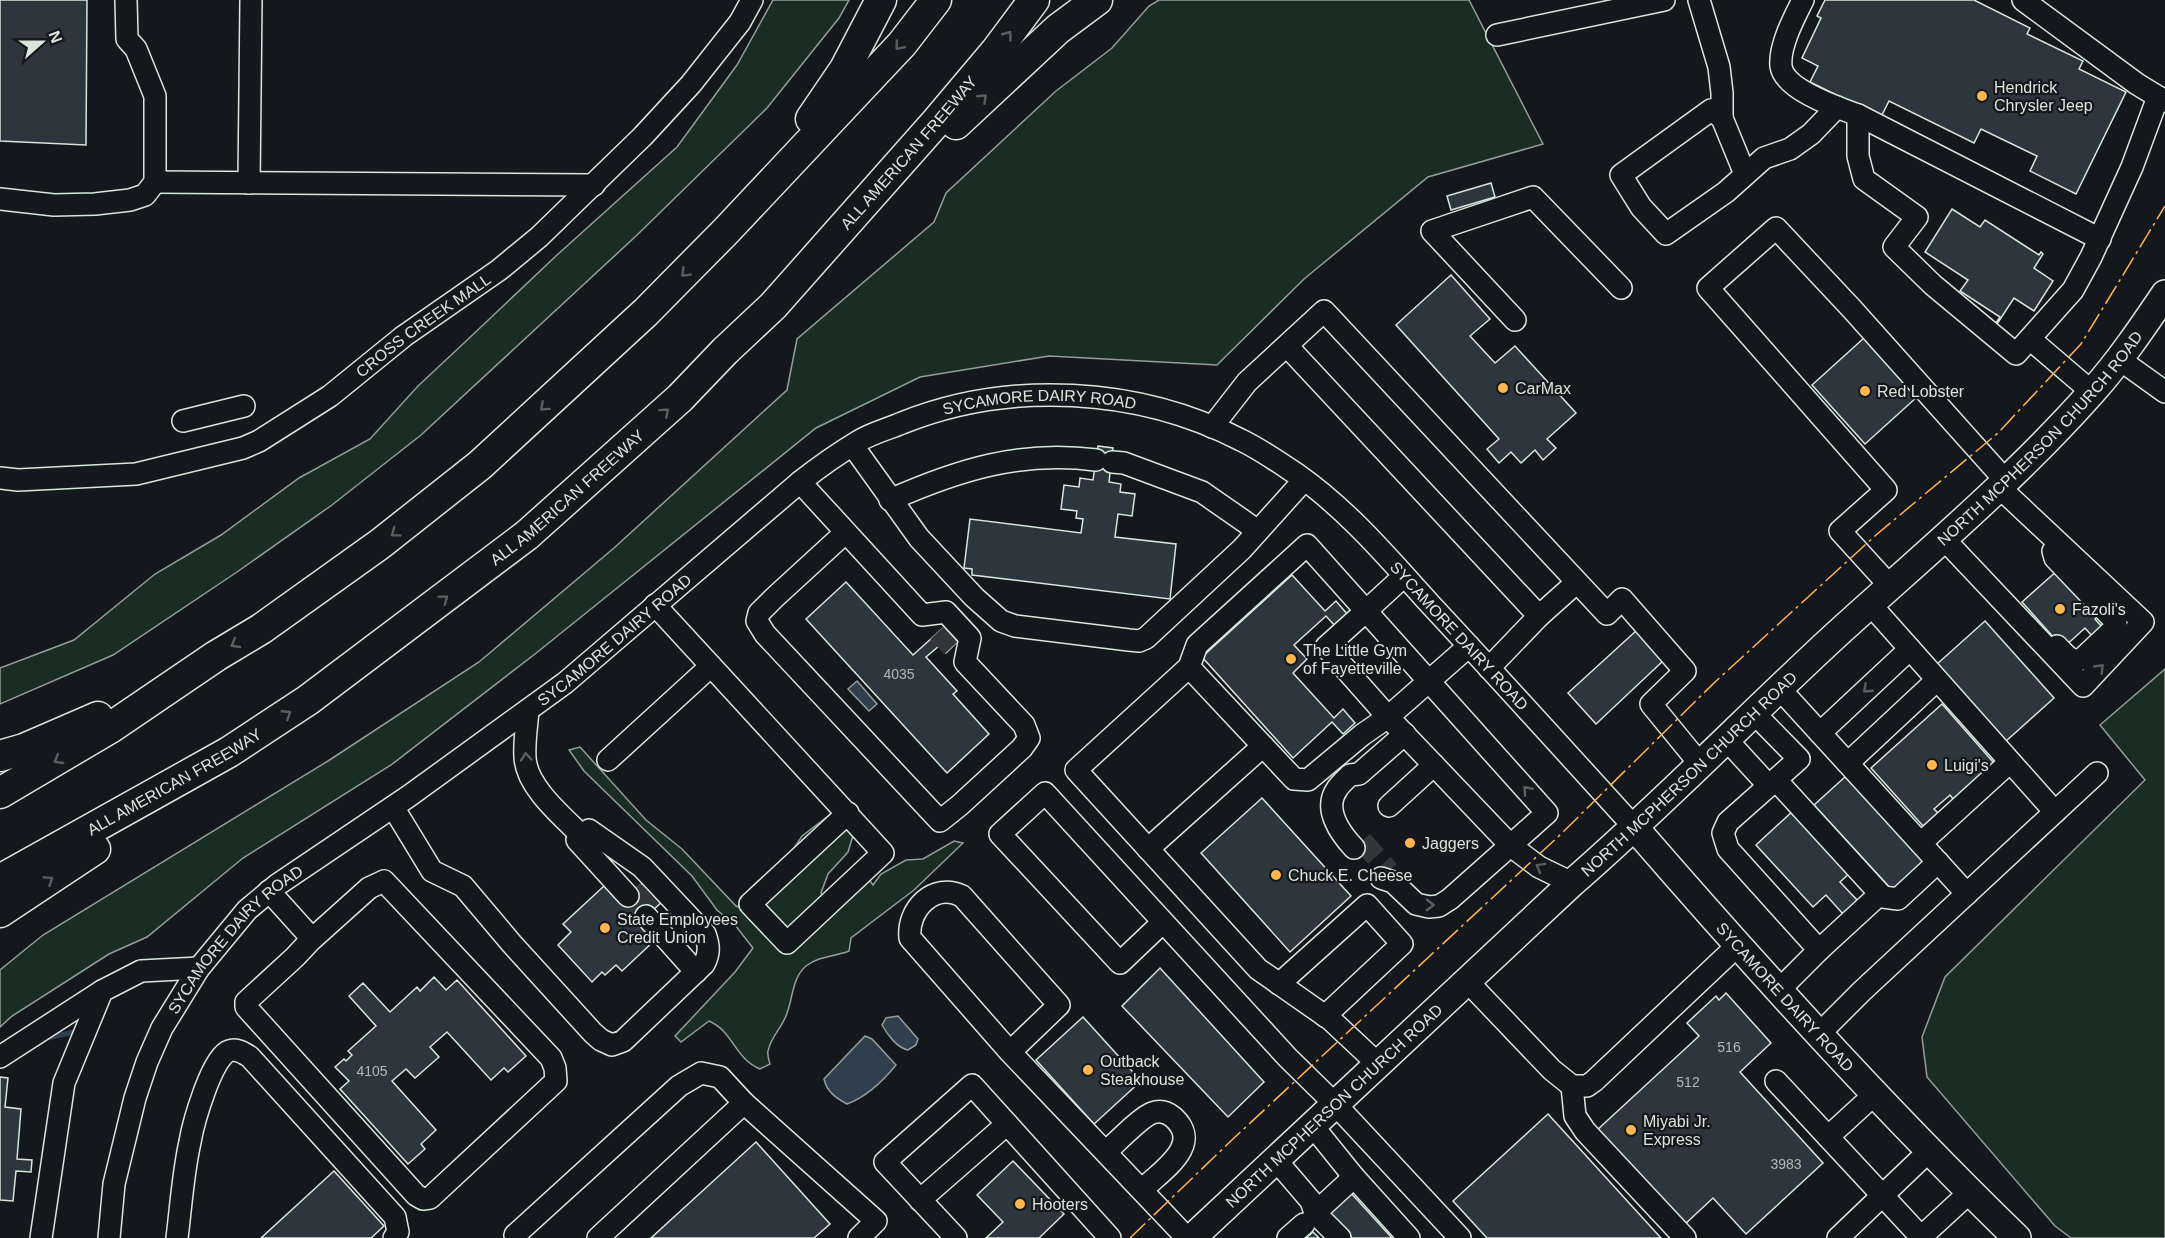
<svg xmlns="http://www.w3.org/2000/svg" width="2165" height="1238" font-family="Helvetica,sans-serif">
<rect width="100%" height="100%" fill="#14181c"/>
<!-- green -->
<g fill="#1a2d24" stroke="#939e99" stroke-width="1.5">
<path d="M773 0H849L839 18 767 108 636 236 421 435 332 505 237 572 113 655 0 704V668L74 640 155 574 221 535 299 478 370 439 418 386 464 343 557 255 677 147 737 65Z"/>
<path d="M1159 0H1469L1543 144 1428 177 1304 279 1217 365 1049 356 920 377 816 428 535 654 391 765 243 858 147 937 109 954 12 1016 0 1027V970L43 935 328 761 479 662 614 548 787 390 797 339 934 222 946 193 1056 91 1112 48 1149 6Z"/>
<path d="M2165 669V1238H2071L2055 1226 1927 1077 1922 1037 1945 977 2145 780 2100 725Z"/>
<path d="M580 747 646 820 682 849 736 906 752 911 802 836 831 814 855 829 848 852 828 874 821 893 827 902 868 878 873 885 881 874 906 860 923 859 954 841 963 843 914 890 851 938 849 951C834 957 819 956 806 966 792 978 793 998 787 1013 783 1027 771 1036 768 1051 767 1055 769 1060 770 1064L760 1069C734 1058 734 1032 709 1021L681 1042 675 1036 735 972 753 948 735 925 717 910 692 876 584 771 569 750Z"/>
</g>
<!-- water -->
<g fill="#2f3f4d" stroke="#939e99" stroke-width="1.5">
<path d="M857 681 877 704 869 711 848 689Z"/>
<path d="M898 1016 918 1039 916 1045 908 1050C897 1048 887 1034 882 1025L886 1018Z"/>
<path d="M865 1036 872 1039 896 1065C883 1081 866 1097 847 1104 836 1098 827 1092 824 1079Z"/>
</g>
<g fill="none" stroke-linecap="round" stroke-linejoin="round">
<!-- stream -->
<path stroke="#2f3f4d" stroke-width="5" d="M43 1039 78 1031"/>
</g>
<!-- building -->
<g fill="#2c363c" stroke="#d8e6dc" stroke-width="1.5">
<path d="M0 0H87L86 145 0 141Z"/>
<path d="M1825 0H1974L2030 28 2027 34 2083 61 2079 69 2126 92 2076 194 2030 171 2037 156 1981 129 1974 143 1889 101 1881 117 1810 82 1818 66 1802 58 1821 18 1817 16Z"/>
<path d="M1491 183 1495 197 1451 210 1447 196Z"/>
<path d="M1952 209 1980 227 1985 220 2039 255 2041 252 2043 254 2034 268 2053 281 2034 311 2014 298 1997 324 1996 323 2000 317 1960 291 1968 280 1925 252Z"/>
<path d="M1451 275 1490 319 1470 336 1495 363 1515 346 1576 413 1547 439 1556 448 1543 460 1535 450 1521 463 1511 452 1499 463 1487 449 1499 439 1396 325Z"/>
<path d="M1864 338 1917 397 1865 444 1812 385Z"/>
<path d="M1098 446 1113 448 1109 482 1121 484 1120 492 1135 494 1132 516 1118 514 1115 537 1176 544 1170 599 972 575V569L964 568 970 519 1081 533 1083 519 1076 518 1077 511 1061 509 1064 485 1079 487 1080 478 1093 480Z"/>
<path d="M2058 570 2099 616 2095 619 2103 628 2093 637 2085 628 2063 648 2022 602Z"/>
<path d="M1292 575 1325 611 1336 601 1348 615 1335 626 1326 616 1294 645 1307 659 1293 673 1334 718 1343 709 1355 723 1343 734 1332 722 1293 758 1202 657Z"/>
<path d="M846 582 913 655 943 628 956 643 946 653 939 646 926 657 957 691 953 694 989 734 947 773 806 619Z"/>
<path d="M1985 621 2054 698 2005 742 1936 665Z"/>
<path d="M1637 630 1664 660 1596 724 1568 693Z"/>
<path d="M1942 704 1994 763 1953 799 1950 795 1934 809 1938 813 1923 826 1871 768Z"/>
<path d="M1846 776 1925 862 1893 891 1814 805Z"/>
<path d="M1262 798 1351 896 1290 952 1201 853Z"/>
<path d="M1795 809 1852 871 1840 882 1858 901 1843 914 1826 895 1813 907 1756 845Z"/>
<path d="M647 879 665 899 638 924 654 941 622 971 616 965 605 975 602 972 592 982 558 945 571 932 563 924 604 886 620 903Z"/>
<path d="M1160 968 1264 1082 1228 1117 1122 1006Z"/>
<path d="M434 977 446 990 457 980 526 1056 508 1072 504 1068 491 1080 447 1032 430 1047 439 1057 415 1078 406 1069 392 1081 436 1130 421 1144 425 1149 408 1164 340 1089 349 1081 335 1067 344 1059 346 1061 352 1055 348 1051 376 1026 349 996 363 983 390 1012 417 987 420 991Z"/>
<path d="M1726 993 1771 1043 1740 1072 1823 1163 1746 1234 1713 1198 1683 1226 1596 1131 1699 1036 1687 1023 1716 996 1719 1000Z"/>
<path d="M1083 1017 1141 1081 1094 1124 1036 1060Z"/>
<path d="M0 1077 8 1078 5 1107 21 1109 17 1159 32 1160 31 1172 16 1171 13 1201 0 1200Z"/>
<path d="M1548 1114 1661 1238H1487L1453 1201Z"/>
<path d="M756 1142 830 1224 814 1238H651Z"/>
<path d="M1013 1161 1064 1214 1039 1238H986L1003 1222 977 1195Z"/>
<path d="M334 1171 384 1226 371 1238H261Z"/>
<path d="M1350 1192 1392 1238H1348L1326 1214Z"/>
<path d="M1313 1232 1319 1238H1306Z"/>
</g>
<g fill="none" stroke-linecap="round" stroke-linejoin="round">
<!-- minor-tunnel -->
<g stroke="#313739" stroke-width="21" stroke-dasharray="21 10" stroke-linecap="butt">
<path d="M938 632 952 647"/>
<path d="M1362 841 1389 871"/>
<path d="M633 891 652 911"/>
</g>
<!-- minor casing -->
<g stroke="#d8e6dc" stroke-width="24">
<g id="minor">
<path d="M1699 0 1719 67 1722 93V118"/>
<path d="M1803 0C1794 18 1779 46 1781 66 1784 90 1839 108 1858 115L2100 239"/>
<path d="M2023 0 2137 84 2165 101"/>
<path d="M1497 35 1664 0"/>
<path d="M1858 115V156L1864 179 1917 217 1894 247 1933 285 2016 354 2073 290 2091 257 2132 167 2158 97"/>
<path d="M1745 174 1722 118 1711 110 1621 175 1641 207 1666 234 1726 192 1764 158 1790 149 1811 134 1837 107"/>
<path d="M155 182 594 185"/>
<path d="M249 183 251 0"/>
<path d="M0 199 54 205 95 204 130 200 145 195 155 182V96L136 49 127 39 126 0"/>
<path d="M1515 320 1432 231 1533 197 1621 288"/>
<path d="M2030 339 2092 392"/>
<path d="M1287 346 1539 616 1489 668"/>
<path d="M2119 359 2165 392"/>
<path d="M183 421 244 406"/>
<path d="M1212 427 1247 382 1324 311 1607 614 1622 599 1685 671 1651 704 1700 764"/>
<path d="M853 446 919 538 974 597 1001 621 1015 626 1129 640 1139 641 1146 638 1242 549 1304 480"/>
<path d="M1112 462 1124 463 1202 492 1258 531"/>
<path id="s1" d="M0 478 18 480 136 474 243 448 259 441 330 396 404 336 499 270 539 237 643 136 691 84 740 22 752 0"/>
<path d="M800 482 922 615 946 612 970 638 965 662 1024 725 1029 738 1022 748 960 805 940 821 765 634 757 621 759 613 774 598 846 532"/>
<path d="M890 500C958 470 1021 450 1096 460"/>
<path d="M1944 539 2083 686 2143 622 1998 486"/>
<path d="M2053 551 2055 558 2116 622 2115 628 2082 659C2070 663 2065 654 2057 646"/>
<path d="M1890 586 1840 531 1886 490 1708 288 1776 228 1852 309 2005 480"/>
<path d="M1870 604 2055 812"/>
<path d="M655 605 883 853 787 943 750 904 848 813"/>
<path d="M1539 616 1576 583"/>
<path d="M1189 667 1294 779 1308 780 1362 735 1388 717 1469 646"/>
<path d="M1779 688 1967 894"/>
<path d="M528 710C527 725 524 741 525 757 526 790 571 823 592 846"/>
<path d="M1753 712 1799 759 1728 822 1723 833 1728 849 1819 950 1779 990"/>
<path d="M1820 733 1910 649"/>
<path d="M1726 739 1769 786"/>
<path d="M608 760 711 666"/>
<path d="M1848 763 1937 680"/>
<path d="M1776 780 1883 897 1898 899 1938 862"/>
<path d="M1389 806 1434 765"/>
<path d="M393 807 432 871 463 886 512 944 593 1033 601 1040 612 1045 623 1041 704 964C710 953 709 945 705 934L642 867 589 830 577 840 628 896"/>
<path d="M1921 843 2010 762"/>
<path d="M1354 848C1340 833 1323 809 1337 789 1340 784 1346 779 1350 775L1359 774 1405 734"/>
<path d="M1148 849 1263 746"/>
<path d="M1381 878 1393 882 1416 904 1429 907 1439 906 1450 899 1547 813 1366 611 1326 647 1388 717 1511 846 1539 867 1572 883"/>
<path d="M269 891 306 932 310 941 295 957 246 1002V1007L416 1195 423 1199 430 1198 556 1081 555 1068 551 1058 384 881 369 888 310 941"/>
<path d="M646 916 696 972"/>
<path d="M1162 923 1120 963 1000 834 1045 793 1288 1058 1336 1105 1460 1238"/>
<path d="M1819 950 1880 894"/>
<path d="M1467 981 1552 1070 1572 1086H1587L1594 1081 1737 946"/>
<path d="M1279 984 1367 905 1402 944 1325 1016"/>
<path d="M1820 1033 1862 991 2097 773"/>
<path d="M1010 1052 1059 1005 962 896C934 882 907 909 910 938L1010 1052 1187 1238"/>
<path d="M0 1057 102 991"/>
<path d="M1378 1064 1331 1020 1258 969 1076 770 1189 667 1197 645 1307 545 1366 611 1404 576"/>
<path d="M1776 1081 1921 1237"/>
<path d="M1572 1086 1575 1116 1585 1131 1685 1238"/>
<path d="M1312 1125 1354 1177 1409 1238"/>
<path d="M1828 1137 1876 1093"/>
<path d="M1106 1152C1116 1143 1141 1117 1152 1113 1160 1110 1167 1112 1173 1117 1204 1145 1162 1170 1142 1190"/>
<path d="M1275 1159 1311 1201 1315 1213 1340 1238"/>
<path d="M920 1200 1007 1124"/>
<path d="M1315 1213 1354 1177"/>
<path d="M41 1238 64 1083 102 991 141 971 199 968"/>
<path id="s2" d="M109 1238 114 1184 135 1098 147 1062 162 1028 199 968 247 910 277 885 409 796 565 683 800 482C819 467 839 453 859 441 872 433 888 429 902 423 1009 380 1138 387 1241 440 1260 449 1280 463 1298 475 1348 510 1389 559 1430 604 1499 678 1567 753 1635 828"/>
<path d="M177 1238C181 1206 183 1173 190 1142 193 1124 212 1056 229 1051 237 1048 244 1053 250 1057L395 1217 398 1232 394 1238"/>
<path d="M517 1238 515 1235 679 1086 701 1073 720 1077 744 1103 876 1221 859 1238"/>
<path d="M598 1238 744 1103"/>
<path d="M956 1238 885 1162 972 1085 1110 1238"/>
<path d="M1288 1238 1304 1224"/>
<path d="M1838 1238 1930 1150"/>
<path d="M1920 1238 1970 1192"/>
</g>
</g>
<!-- major casing -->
<g stroke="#d8e6dc" stroke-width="30">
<g id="major">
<path id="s3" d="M1635 828C1757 969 1883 1108 2017 1238"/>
<path id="s4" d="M1192 1238 1572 883C1663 804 1747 717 1836 635 1923 556 2014 480 2092 392 2119 362 2142 328 2165 294"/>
</g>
</g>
<!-- highway casing -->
<g stroke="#d8e6dc" stroke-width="33">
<g id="highway">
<path d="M811 119 845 69 881 0"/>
<path d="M956 124 1058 29 1097 0"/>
<path d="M0 756 24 749 98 717"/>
<path d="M0 793 110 728 216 656 261 629 380 544 480 465 646 312 726 231 902 44 936 0"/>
<path id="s5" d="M0 880 229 752 308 700 527 535 680 398 725 351 773 306 937 121 996 51 1034 0"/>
<path d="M0 912 95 849"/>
</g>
</g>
<!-- minor -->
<use href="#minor" stroke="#14181c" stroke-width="21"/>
<!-- major -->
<use href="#major" stroke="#14181c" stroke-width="27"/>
<!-- highway -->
<use href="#highway" stroke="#14181c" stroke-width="30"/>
<!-- power -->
<path stroke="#ffb74d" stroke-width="1.5" stroke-dasharray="21 4.5 3 4.5" stroke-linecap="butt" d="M1130 1238 1234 1138 1561 834 1715 682 1876 535 1998 433 2081 344 2165 206"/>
</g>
<!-- one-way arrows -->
<defs><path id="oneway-chevron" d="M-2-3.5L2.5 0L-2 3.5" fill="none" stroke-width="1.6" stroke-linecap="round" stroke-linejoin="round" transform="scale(1.5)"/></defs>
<g stroke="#59605f">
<use href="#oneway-chevron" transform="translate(1008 35) rotate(-53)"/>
<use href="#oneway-chevron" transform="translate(899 46) rotate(130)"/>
<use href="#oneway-chevron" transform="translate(983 98) rotate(-44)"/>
<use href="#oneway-chevron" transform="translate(685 273) rotate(135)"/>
<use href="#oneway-chevron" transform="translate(544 407) rotate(138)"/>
<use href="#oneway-chevron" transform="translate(665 412) rotate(-42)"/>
<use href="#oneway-chevron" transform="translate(395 533) rotate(143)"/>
<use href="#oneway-chevron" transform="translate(444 599) rotate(-37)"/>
<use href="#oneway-chevron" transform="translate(235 644) rotate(149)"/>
<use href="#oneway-chevron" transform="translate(2100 668) rotate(-46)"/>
<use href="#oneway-chevron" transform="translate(1867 689) rotate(137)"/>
<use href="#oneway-chevron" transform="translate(287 714) rotate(-33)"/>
<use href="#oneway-chevron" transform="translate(526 757) rotate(-95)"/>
<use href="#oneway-chevron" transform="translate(58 760) rotate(149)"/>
<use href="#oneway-chevron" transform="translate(1527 790) rotate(-132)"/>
<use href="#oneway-chevron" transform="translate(1540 867) rotate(-151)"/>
<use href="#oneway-chevron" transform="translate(49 880) rotate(-34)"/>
<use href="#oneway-chevron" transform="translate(1430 905) rotate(1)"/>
</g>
<!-- markers -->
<g fill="#ffb74d" stroke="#14181c" stroke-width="2">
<circle cx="1982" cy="96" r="6"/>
<circle cx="1503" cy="388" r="6"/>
<circle cx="1865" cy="391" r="6"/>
<circle cx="2060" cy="609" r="6"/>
<circle cx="1291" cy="659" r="6"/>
<circle cx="1932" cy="765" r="6"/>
<circle cx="1410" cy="843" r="6"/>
<circle cx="1276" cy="875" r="6"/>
<circle cx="605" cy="928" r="6"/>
<circle cx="1088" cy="1070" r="6"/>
<circle cx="1631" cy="1130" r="6"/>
<circle cx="1020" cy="1204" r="6"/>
</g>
<g text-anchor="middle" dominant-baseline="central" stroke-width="4.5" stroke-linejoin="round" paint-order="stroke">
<!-- number labels -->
<g font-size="14" fill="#adbab4">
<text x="899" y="674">4035</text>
<text x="1729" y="1047">516</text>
<text x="372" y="1071">4105</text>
<text x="1688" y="1082">512</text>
<text x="1786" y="1164">3983</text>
</g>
<!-- poi labels -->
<g font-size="16" fill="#d8e6dc" stroke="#14181c" text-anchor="start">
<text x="1994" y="87">Hendrick<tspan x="1994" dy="18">Chrysler Jeep</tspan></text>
<text x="1515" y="388">CarMax</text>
<text x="1877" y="391">Red Lobster</text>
<text x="2072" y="609">Fazoli's</text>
<text x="1303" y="650">The Little Gym<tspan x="1303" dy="18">of Fayetteville</tspan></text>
<text x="1944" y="765">Luigi's</text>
<text x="1422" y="843">Jaggers</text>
<text x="1288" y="875">Chuck E. Cheese</text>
<text x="617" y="919">State Employees<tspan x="617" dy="18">Credit Union</tspan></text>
<text x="1100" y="1061">Outback<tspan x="1100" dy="18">Steakhouse</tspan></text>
<text x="1643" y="1121">Miyabi Jr.<tspan x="1643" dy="18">Express</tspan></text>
<text x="1032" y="1204">Hooters</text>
</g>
<!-- street labels -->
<g font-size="16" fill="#d8e6dc" stroke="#14181c">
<text stroke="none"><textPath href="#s5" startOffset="1172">ALL AMERICAN FREEWAY</textPath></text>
<text stroke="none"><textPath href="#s1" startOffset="465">CROSS CREEK MALL</textPath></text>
<text stroke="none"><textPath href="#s2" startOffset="1323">SYCAMORE DAIRY ROAD</textPath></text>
<text stroke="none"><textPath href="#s4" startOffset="1166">NORTH MCPHERSON CHURCH ROAD</textPath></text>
<text stroke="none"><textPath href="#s5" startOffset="686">ALL AMERICAN FREEWAY</textPath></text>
<text stroke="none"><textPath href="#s2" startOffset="1827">SYCAMORE DAIRY ROAD</textPath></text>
<text stroke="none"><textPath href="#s2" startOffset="820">SYCAMORE DAIRY ROAD</textPath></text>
<text stroke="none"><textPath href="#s4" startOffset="680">NORTH MCPHERSON CHURCH ROAD</textPath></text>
<text stroke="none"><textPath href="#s5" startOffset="200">ALL AMERICAN FREEWAY</textPath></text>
<text stroke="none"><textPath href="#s2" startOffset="334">SYCAMORE DAIRY ROAD</textPath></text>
<text stroke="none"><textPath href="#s3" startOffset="226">SYCAMORE DAIRY ROAD</textPath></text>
<text stroke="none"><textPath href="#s4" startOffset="194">NORTH MCPHERSON CHURCH ROAD</textPath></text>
</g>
</g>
<!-- north arrow -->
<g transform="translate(42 42) rotate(69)" stroke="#14181c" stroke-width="4.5" paint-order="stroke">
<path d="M0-4.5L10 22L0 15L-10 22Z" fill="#d8e6dc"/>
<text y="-9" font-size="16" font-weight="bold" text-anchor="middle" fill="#d8e6dc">N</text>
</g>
</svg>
